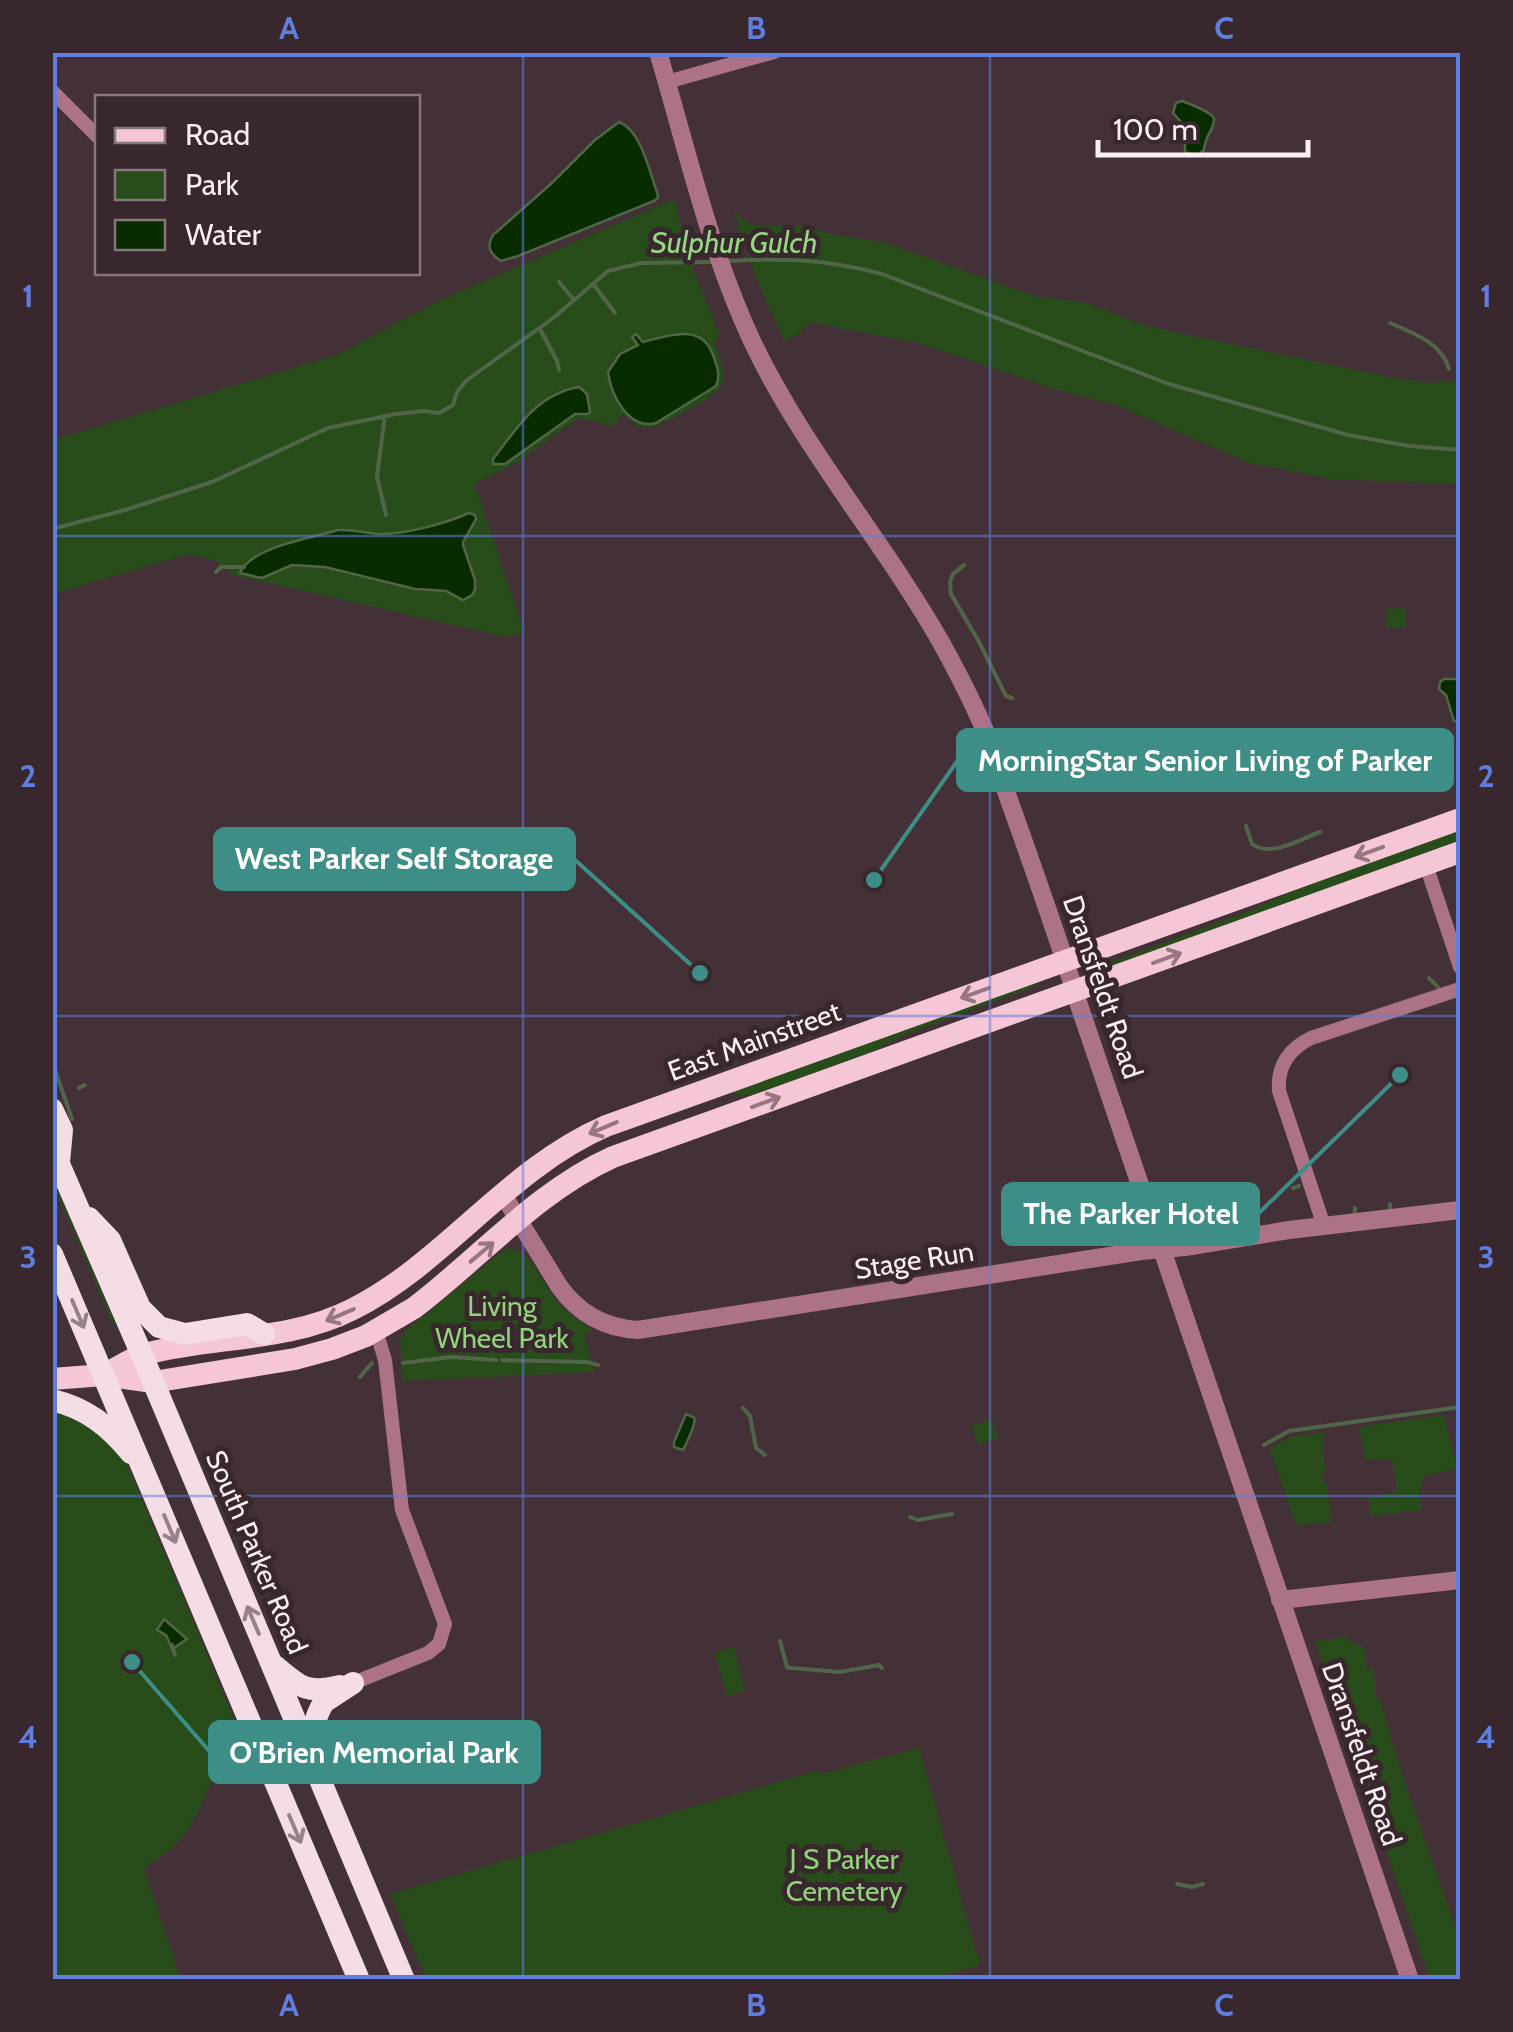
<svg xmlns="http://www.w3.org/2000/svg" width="1513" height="2032" font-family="Cabin,sans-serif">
<rect width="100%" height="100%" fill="#433137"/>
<!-- green -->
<g fill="#284d1b">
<path d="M674 199 694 271 720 335 714 341C717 353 727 370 723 382 719 396 668 421 654 427 642 430 633 424 626 415L621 416 614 426 578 418 519 461 475 484 524 632 506 637 234 575 215 560 189 554 53 594V440L337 355 438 301Z"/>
<path d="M733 210 744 221 756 226H803L829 234 884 242 1035 296 1087 303 1146 326 1384 376 1428 383 1460 380V484L1332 479 1247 462 1116 405 1051 388 918 343 809 322 799 334 784 341 756 278Z"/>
<path d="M1387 608 1406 609V628H1386Z"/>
<path d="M1460 827V843L1129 962 1103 968 1101 966 1249 911 1297 889Z"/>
<path d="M1036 984 1039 985 907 1034 874 1051 754 1095H738L733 1092 1022 986Z"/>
<path d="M52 1177 115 1323 113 1325 53 1185Z"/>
<path d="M506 1248C533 1249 539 1280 555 1299 565 1311 579 1321 593 1330L584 1335 594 1372 403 1381 400 1342 404 1332Z"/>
<path d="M53 1409 79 1419 123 1454 243 1740 239 1749 223 1756C198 1807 197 1836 144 1868L181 1979H53Z"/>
<path d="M1444 1415 1457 1468 1425 1476 1419 1493 1422 1510 1370 1516 1369 1497 1397 1492 1392 1459 1365 1460 1359 1427Z"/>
<path d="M992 1419 998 1438 978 1445 972 1426Z"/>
<path d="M1325 1432V1435L1322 1436 1325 1472 1322 1473 1324 1484H1327L1331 1522 1296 1525 1270 1449 1289 1437Z"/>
<path d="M1344 1637 1365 1648 1367 1668 1374 1669 1375 1695 1380 1700 1403 1777 1454 1923 1460 1922V1979H1430L1315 1641Z"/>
<path d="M734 1647 745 1691 727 1696 715 1652Z"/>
<path d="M919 1748 980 1965 927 1980 426 1979 390 1894 819 1770 821 1774Z"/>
</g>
<!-- water -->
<g fill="#082c00" stroke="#516649" stroke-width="2.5">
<path d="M1182 101C1190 104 1210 112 1214 118 1215 130 1205 134 1204 150L1196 156 1185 152V126L1173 113 1176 103Z"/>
<path d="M619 122C641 130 649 171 657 192L658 198 654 201 518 256 501 261C490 254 486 247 493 235L553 182 595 140Z"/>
<path d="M636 334 643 342C669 335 702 323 713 355 717 367 721 374 716 386L656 423C628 430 611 395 608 372L620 354 638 345 632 337Z"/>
<path d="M579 387 587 394 590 412 588 414H575L505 464H493V459C517 428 537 394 579 387Z"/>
<path d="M469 513 475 515 476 519 463 542V545L475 580V590L472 595 463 600 446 591 415 589 325 567 292 565 262 578 240 573C251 547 311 538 338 530 352 529 365 533 379 534 403 535 447 523 469 513Z"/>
<path d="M1444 679H1460V726L1458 721H1454L1446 695 1439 689 1440 682Z"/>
<path d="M686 1414 695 1418C694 1429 688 1440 683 1450L674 1447V1442Z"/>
<path d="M164 1619 187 1639 172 1649 166 1635 157 1630Z"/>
</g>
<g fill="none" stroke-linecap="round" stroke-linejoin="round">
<!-- stream -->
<g stroke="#516649" stroke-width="4">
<path d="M724 261C781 258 827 259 882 274L1169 384 1348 435 1409 446 1460 450"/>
<path d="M559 282 574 300"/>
<path d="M594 285 615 313"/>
<path d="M1390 323C1413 333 1442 343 1449 369"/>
<path d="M540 329 557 361 559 370"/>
<path d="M385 416 377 476 386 515"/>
<path d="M52 529 125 510 212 482 328 428 396 414 424 411 439 413 453 405 457 392 467 380 552 319 608 271 641 263 715 262"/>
<path d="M964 565 953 574 950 582 951 594 978 640 1006 696 1012 698"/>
<path d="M216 572 221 567H244"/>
<path d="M1246 826 1252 844C1271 858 1301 839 1320 832"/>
<path d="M1429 978 1438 987"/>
<path d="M52 1061 72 1119"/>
<path d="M79 1088 85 1085"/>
<path d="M1293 1188 1299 1186"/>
<path d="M1390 1204V1208"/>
<path d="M1355 1208V1212"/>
<path d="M502 1360 587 1362 598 1365"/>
<path d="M403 1363 452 1357 496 1360"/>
<path d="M360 1377 372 1363"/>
<path d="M743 1408 750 1416 756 1448 765 1455"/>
<path d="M1264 1445 1289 1431 1460 1407"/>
<path d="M910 1517 918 1520 952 1514"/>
<path d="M780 1641 787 1667 791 1668 840 1672 879 1665 882 1668"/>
<path d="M172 1645 175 1655"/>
<path d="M1177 1884 1192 1887 1203 1884"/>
</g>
<!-- minor -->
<g stroke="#ac7386" stroke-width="14">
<path d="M667 82 774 52"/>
<path d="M52 91 98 137"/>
<path d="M1426 865 1460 967"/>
<path d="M1324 1226 1279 1091C1277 1066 1289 1049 1311 1038L1460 989"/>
<path d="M353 1683 428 1653 439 1644 445 1624 402 1510 385 1360 376 1331"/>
</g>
<!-- tertiary -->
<g stroke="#ac7386" stroke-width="18">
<path d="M658 52C687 149 709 249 752 341 803 449 883 540 942 644 960 677 978 711 991 746 999 768 1005 790 1013 811 1036 876 1059 940 1079 1005L1410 1980"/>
<path d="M502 1193 559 1286C578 1313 605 1328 638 1330L1141 1251 1185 1247 1289 1230 1460 1210"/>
<path d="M1280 1600 1460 1580"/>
</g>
<!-- primary -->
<g stroke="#f5c6d5" stroke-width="22">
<path d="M104 1375C117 1368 131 1358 145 1354 214 1336 289 1342 353 1309 446 1262 507 1169 606 1126L1460 819"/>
<path d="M52 1379 104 1375 153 1382 295 1359 332 1349 366 1336 414 1308C480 1258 537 1191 613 1157L1460 852"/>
</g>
<!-- trunk -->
<g stroke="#f4dde4" stroke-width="22">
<path d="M52 1109 62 1130 59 1162"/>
<path d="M52 1148 142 1355 404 1980"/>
<path d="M89 1218 110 1240 140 1308 159 1327 185 1334 247 1324 264 1334"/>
<path d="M52 1254 359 1980"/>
<path d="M52 1400C86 1408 109 1426 131 1453"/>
<path d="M275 1666C301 1688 307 1694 340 1686"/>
<path d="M313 1750C312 1732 314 1718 324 1702L353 1683"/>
</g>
</g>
<!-- one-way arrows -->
<defs><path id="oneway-shaft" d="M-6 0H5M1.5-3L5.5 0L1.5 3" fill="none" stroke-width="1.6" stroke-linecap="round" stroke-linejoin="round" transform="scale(2.5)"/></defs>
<g stroke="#967681">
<use href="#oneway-shaft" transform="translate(1369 852) rotate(160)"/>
<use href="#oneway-shaft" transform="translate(1167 958) rotate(-20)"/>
<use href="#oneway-shaft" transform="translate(975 993) rotate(160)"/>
<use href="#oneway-shaft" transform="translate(766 1102) rotate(-20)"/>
<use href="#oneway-shaft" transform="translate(603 1128) rotate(157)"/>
<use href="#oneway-shaft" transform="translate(482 1252) rotate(-40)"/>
<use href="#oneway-shaft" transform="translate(340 1315) rotate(157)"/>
</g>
<g stroke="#968288">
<use href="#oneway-shaft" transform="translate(78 1314) rotate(67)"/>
<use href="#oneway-shaft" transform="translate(170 1529) rotate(67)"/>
<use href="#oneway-shaft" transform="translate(253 1620) rotate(-113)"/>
<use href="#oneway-shaft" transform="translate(295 1829) rotate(67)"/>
</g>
<!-- grid -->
<path fill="none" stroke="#607ee0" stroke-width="2.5" stroke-opacity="0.55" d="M523 52V1980M990 52V1980M52 536H1460M52 1016H1460M52 1496H1460"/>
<g text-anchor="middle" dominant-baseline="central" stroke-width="10" stroke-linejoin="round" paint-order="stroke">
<!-- street labels -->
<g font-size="28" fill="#fbeff2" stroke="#38272d">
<text transform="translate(1103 987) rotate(71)">Dransfeldt Road</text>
<text transform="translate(754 1041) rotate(-20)">East Mainstreet</text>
<text transform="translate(914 1260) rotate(-9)">Stage Run</text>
<text transform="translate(257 1552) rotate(67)">South Parker Road</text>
<text transform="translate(1362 1754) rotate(71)">Dransfeldt Road</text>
</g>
<!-- park labels -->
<g font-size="28" fill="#90d47b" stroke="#38272d">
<text x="502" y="1306">Living<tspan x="502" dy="32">Wheel Park</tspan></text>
<text x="844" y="1859">J S Parker<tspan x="844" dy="32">Cemetery</tspan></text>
</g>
<!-- water labels -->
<g font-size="30" font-style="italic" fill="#95d980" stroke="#38272d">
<text x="734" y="242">Sulphur Gulch</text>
</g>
</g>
<!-- callouts -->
<path fill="none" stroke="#3e8e88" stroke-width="4" d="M874 880L958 760M700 973L574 859M1400 1075L1258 1214M132 1662L210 1752"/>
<g fill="#3e8e88" stroke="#38272d" stroke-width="4">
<circle cx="874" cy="880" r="10"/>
<circle cx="700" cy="973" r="10"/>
<circle cx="1400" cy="1075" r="10"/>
<circle cx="132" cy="1662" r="10"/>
</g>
<g fill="#3e8e88" stroke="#3e8e88" stroke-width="4">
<rect x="958" y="730" width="494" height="60" rx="10"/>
<rect x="215" y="829" width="359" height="60" rx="10"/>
<rect x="1003" y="1184" width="255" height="60" rx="10"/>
<rect x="210" y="1722" width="329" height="60" rx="10"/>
</g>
<g font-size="30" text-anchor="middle" font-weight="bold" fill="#fff">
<text x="1205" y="771">MorningStar Senior Living of Parker</text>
<text x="394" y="869">West Parker Self Storage</text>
<text x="1131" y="1224">The Parker Hotel</text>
<text x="374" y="1763">O'Brien Memorial Park</text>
</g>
<!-- border -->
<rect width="1513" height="2032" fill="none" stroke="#38272d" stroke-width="110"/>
<!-- legend -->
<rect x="95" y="95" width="325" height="180" fill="#38272d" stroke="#86777c" stroke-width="2.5"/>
<rect x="115" y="128" width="50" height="15" fill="#f5c6d5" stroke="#86777c" stroke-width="2.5"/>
<text x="185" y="145" font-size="30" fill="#fbeff2">Road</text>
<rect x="115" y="170" width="50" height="30" fill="#284d1b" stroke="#86777c" stroke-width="2.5"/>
<text x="185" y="195" font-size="30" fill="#fbeff2">Park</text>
<rect x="115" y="220" width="50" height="30" fill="#082c00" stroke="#86777c" stroke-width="2.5"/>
<text x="185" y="245" font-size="30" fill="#fbeff2">Water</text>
<!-- scale -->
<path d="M1098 140v15h210v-15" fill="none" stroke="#fbeff2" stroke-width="5"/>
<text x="1113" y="140" font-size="30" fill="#fbeff2" stroke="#38272d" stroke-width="8" paint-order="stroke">100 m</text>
<rect x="55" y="55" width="1403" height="1922" fill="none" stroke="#607ee0" stroke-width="4"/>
<g font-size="32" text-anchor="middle" font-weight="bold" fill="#607ee0">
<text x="289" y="39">A</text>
<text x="756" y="39">B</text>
<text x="1224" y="39">C</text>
<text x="28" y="307">1</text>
<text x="1486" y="307">1</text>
<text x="28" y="787">2</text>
<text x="1486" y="787">2</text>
<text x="28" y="1268">3</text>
<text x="1486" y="1268">3</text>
<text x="28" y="1748">4</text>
<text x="1486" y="1748">4</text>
<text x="289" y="2016">A</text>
<text x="756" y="2016">B</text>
<text x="1224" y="2016">C</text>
</g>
</svg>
